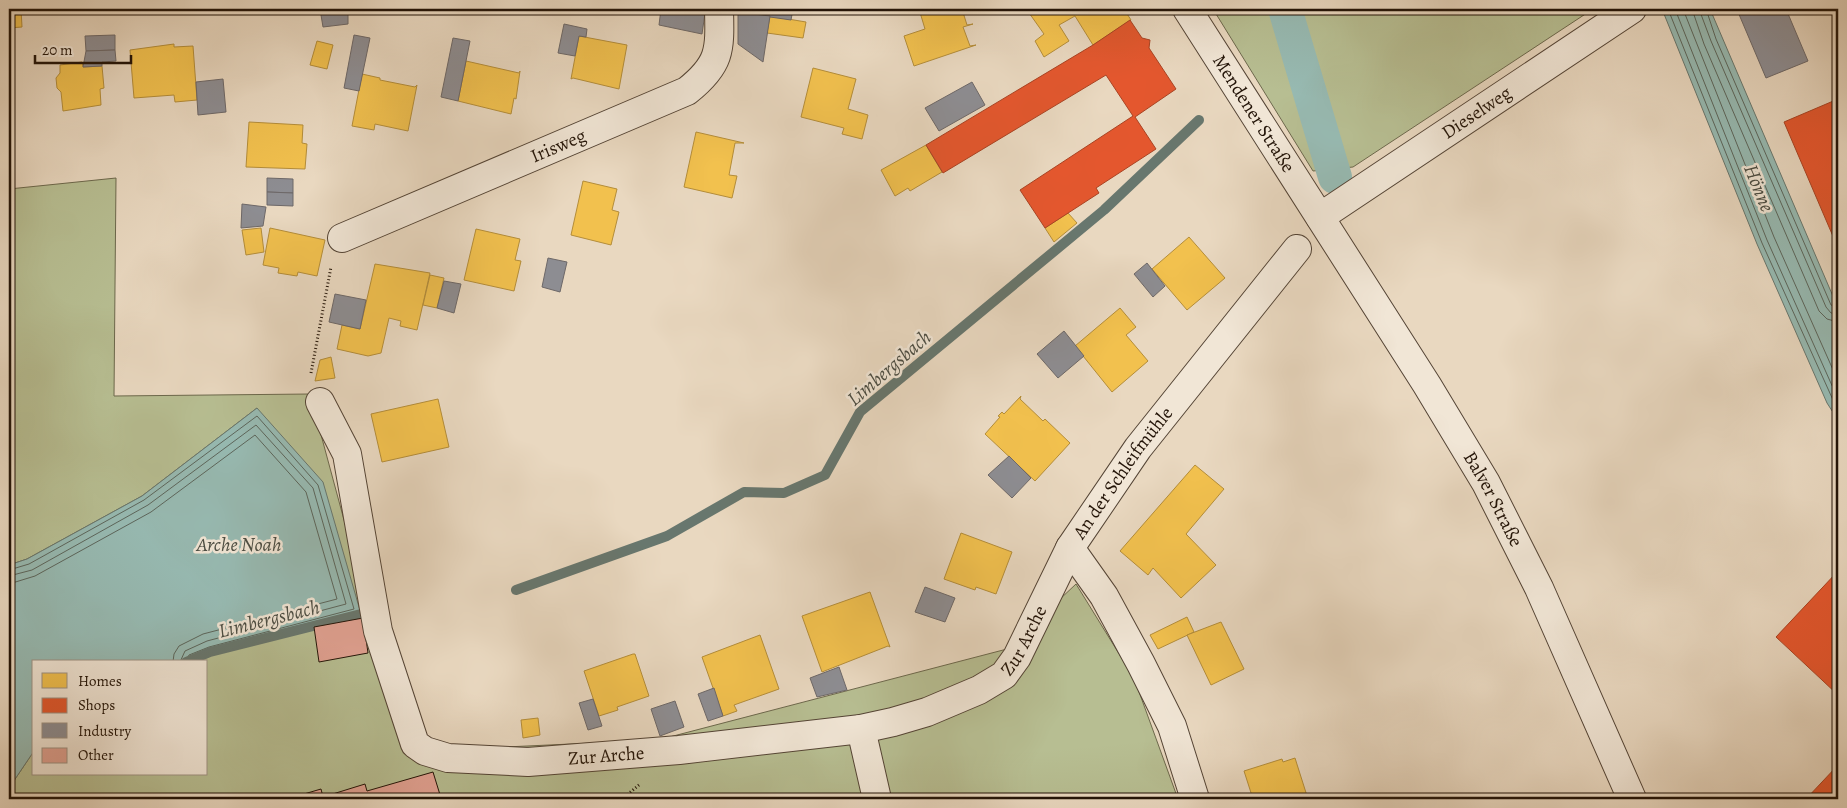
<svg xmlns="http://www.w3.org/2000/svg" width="1847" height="808" font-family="Alegreya,serif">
<rect width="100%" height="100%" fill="#e9d8c0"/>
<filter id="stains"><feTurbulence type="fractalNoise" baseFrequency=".004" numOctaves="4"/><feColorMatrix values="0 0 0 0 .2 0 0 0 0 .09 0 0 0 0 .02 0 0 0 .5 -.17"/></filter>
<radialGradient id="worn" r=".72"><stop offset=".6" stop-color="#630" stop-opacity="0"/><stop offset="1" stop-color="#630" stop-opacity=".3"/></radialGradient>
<!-- green -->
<g fill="#b7be92" stroke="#6c684c">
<path d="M1213 9H1593L1353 167 1313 171Z"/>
<path d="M116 178 114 396 310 394 408 757 440 750 658 740 1007 649 1076 584 1134 678 1178 799H9V788L34 751V774H206V662H186L210 652 282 633 257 408 142 496 27 559 9 565V189Z"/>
</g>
<!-- water -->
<g fill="#97bab2" stroke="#68776e">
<path d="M1662 9H1710L1838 308V420L1827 403 1757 244Z"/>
<path d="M257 408 323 482 361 614 210 652 186 662H34V751L9 788V565L27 559 142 496Z"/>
</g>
<!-- homes -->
<g fill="#f2c14e" stroke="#b48d39">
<path d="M9 9H21L22 27 9 28Z"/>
<path d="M919 9H962L967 25 973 24 963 27 970 46 976 45 914 66 904 36 925 29Z"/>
<path d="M1019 9H1124L1131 20 1093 45 1075 16 1059 25 1069 41 1044 57 1035 41 1044 34 1027 10 1020 11Z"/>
<path d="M770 16 806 22 803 38 767 33Z"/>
<path d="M579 36 627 45 619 89 573 78 571 79Z"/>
<path d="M317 41 333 45 327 69 310 65Z"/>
<path d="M174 44V47L193 46 197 100 175 102 174 95 134 98 130 50Z"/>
<path d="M466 61 519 73 520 71 516 99 514 98 511 114 458 101Z"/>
<path d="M82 62 83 67 102 66 104 88 100 89 101 105 63 111 61 92 57 88 56 78 60 73V65Z"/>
<path d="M813 68 856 79 848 109 868 115 862 139 842 134 844 128 801 117Z"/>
<path d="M362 74 380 78V80L415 87 417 85 408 131 375 124 374 130 352 126Z"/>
<path d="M249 122 303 125 302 143 307 144 305 169 246 167Z"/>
<path d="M696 132 744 143H735L729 175 737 176 732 198 684 187Z"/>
<path d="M926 145 942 172 910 191 908 188 895 196 881 170Z"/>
<path d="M583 181 617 189 612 210 619 212 611 245 571 235Z"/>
<path d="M1068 213 1077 223 1054 242 1045 228Z"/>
<path d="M261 228 264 252 246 255 242 230Z"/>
<path d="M270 228 325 240 317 276 298 272 297 276 278 273 279 268 263 265Z"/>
<path d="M476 229 520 239 515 260 521 261 514 291 464 280Z"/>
<path d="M1189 237 1225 278 1187 310 1152 269Z"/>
<path d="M375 264 430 273 417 330 400 326 401 321 389 318 381 353 368 356 337 349 342 325 360 329Z"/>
<path d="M430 275 444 278 437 308 423 305Z"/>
<path d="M1120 308 1136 327 1126 335 1148 361 1112 392 1075 346Z"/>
<path d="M331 357 335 378 315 381 320 360Z"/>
<path d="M1021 396 1020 399 1043 421 1045 419 1070 443 1035 481 985 434 1000 417 998 416 1002 412 1004 414Z"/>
<path d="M438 399 449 447 382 462 371 414Z"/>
<path d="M1195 465 1224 489 1186 534 1216 565 1181 598 1153 568 1148 575 1120 551Z"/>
<path d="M961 533 1012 552 996 594 976 587 975 590 944 579Z"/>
<path d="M870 592 890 647 888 646 822 672 802 616Z"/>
<path d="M1187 617 1194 632 1158 649 1150 635Z"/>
<path d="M1221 622 1244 669 1211 685 1187 635Z"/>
<path d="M760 635 779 689 734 705 737 711 723 716 702 657Z"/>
<path d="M633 654H635L649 696 617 707 618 710 599 716 584 671Z"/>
<path d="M538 718 540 735 523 738 521 720Z"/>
<path d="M1295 758 1308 799H1253L1244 771 1282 759 1283 762Z"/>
</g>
<!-- shops -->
<g fill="#e4572e" stroke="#aa4322">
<path d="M1130 20 1142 38 1150 40 1149 48 1176 89 1135 117 1156 149 1096 188 1099 193 1045 228 1020 190 1133 116 1106 75 943 173 926 145 1093 45Z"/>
<path d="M1838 99V248L1784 122Z"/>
<path d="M1838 571V695L1776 637Z"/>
<path d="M1838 765V799H1806Z"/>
</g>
<!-- industry -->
<g fill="#8d8d92" stroke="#6d6868">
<path d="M320 9H348V24L323 27Z"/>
<path d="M661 9H680L705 13 702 34 659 25Z"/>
<path d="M764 9H793L791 20 763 16Z"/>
<path d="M1745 9H1786L1808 61 1766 78 1738 12Z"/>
<path d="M738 12 770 16 763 62 738 44Z"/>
<path d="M564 24 587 29 586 37 579 36 575 56 558 53Z"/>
<path d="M115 35V50L86 51 85 36Z"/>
<path d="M354 35 370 38 359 91 344 88Z"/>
<path d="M453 38 470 41 458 101 441 97Z"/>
<path d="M115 50 116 61 102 62V66L83 67 86 51Z"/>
<path d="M223 79 226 112 198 115 196 82Z"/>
<path d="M972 82 985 105 939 131 925 108Z"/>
<path d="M267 178 293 179V193L267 192Z"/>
<path d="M267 192 293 193V206L267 205Z"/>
<path d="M242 204 266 207 263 226 241 228Z"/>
<path d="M548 258 567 262 560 292 542 287Z"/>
<path d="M1147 263 1165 286 1153 297 1134 274Z"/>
<path d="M444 281 461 284 454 313 437 308Z"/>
<path d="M335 294 366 300 360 329 329 322Z"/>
<path d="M1064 331 1084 356 1058 378 1037 354Z"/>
<path d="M1009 456 1031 478 1012 498 988 475Z"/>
<path d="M925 587 955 598 945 622 915 612Z"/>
<path d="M839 667 847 690 817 697 810 678Z"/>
<path d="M714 688 723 716 708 721 698 694Z"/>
<path d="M593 699 602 726 588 730 579 703Z"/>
<path d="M675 701 684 727 660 736 651 709Z"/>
</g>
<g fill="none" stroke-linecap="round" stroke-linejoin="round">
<!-- shore -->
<g stroke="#5c665c" stroke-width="1">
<path d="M1668 9 1762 243 1838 411"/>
<path d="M1675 9 1767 240 1838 399"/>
<path d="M1683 9 1774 237 1838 381"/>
<path d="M1692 9 1704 44 1819 311 1827 319 1838 322"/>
<path d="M1699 9 1711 41 1826 307 1831 313 1838 314"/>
<path d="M1706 9 1716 39 1831 305 1838 308"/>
<path d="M9 570 29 564 144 500 257 416 318 485 354 609 209 647 189 655 186 662"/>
<path d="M9 576 32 570 148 505 256 425 313 488 346 604 207 641 185 651 180 662"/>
<path d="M9 584 35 576 151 512 255 435 306 492 337 599 203 634 179 646 174 654 173 662"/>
</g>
<!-- stream -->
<g stroke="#68776e" stroke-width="10">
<path d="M516 590 667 536 744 492 784 493 825 475 860 412 1104 210 1199 120"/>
<path d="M186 662 210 652 361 614"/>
</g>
<!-- canal -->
<path stroke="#97bab2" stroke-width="34" d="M1285 9 1335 177"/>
</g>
<!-- building -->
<g fill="#e2a293" stroke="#221307">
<path d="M363 618 368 653 319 662 314 627Z"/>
<path d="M433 772 441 798 436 799H287L321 789 323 797 365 784 367 791Z"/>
</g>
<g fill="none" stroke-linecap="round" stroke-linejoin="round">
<!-- minor casing -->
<g stroke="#544435" stroke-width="30">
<g id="minor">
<path id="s1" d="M1187 9 1427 385 1486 483 1539 588 1632 799"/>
<path id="s2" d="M1320 217 1632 9"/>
<path id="s3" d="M342 238 687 91C721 64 720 50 719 9"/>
<path id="s4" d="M320 402 347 454 378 631 415 744 425 751 448 758 528 762 679 750 861 729 893 722 927 712 979 690 1004 675 1017 657 1070 548"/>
<path d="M861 729 877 799"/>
<path id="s5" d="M1195 799 1172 726 1141 664 1104 596 1070 548 1138 448 1297 249"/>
</g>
</g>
<!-- path -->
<g stroke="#221307" stroke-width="3" stroke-dasharray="1 2.5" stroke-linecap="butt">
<path d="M311 373 331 267"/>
<path d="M622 799 639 785"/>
</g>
<!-- minor -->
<use href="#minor" stroke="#f1e6d6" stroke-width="28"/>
</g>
<g text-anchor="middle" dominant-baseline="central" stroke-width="5" stroke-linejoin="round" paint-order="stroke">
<!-- street labels -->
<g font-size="19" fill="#221307" stroke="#f1e6d6">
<text stroke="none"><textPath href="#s1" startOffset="124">Mendener Straße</textPath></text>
<text stroke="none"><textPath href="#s2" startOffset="188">Dieselweg</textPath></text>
<text stroke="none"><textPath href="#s3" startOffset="235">Irisweg</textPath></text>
<text stroke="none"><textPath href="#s5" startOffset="374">An der Schleifmühle</textPath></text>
<text stroke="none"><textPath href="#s1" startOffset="578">Balver Straße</textPath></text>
<text stroke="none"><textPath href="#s4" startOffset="1002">Zur Arche</textPath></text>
<text stroke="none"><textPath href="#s4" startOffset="552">Zur Arche</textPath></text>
</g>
<!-- water labels -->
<g font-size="20" font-style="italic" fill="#4b4d43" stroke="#f1e6d6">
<text transform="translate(1759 188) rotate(68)">Hönne</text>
<text transform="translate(889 368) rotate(-41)">Limbergsbach</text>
<text x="239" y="544">Arche Noah</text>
<text transform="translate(269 619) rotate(-14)">Limbergsbach</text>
</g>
</g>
<!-- margin -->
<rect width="1847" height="808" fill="none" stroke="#e9d8c0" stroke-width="30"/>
<rect x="10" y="10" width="1827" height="788" fill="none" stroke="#221307" stroke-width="2.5"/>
<rect x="15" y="15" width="1817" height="778" fill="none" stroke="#221307"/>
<!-- legend -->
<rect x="32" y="660" width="175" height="115" fill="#f1e6d6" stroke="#9e9283"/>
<rect x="42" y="673" width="25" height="15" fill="#f2c14e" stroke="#9e9283"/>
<text x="78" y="686" font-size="15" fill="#221307">Homes</text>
<rect x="42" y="698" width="25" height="15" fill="#e4572e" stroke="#9e9283"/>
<text x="78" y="710" font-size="15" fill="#221307">Shops</text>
<rect x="42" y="723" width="25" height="15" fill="#8d8d92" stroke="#9e9283"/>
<text x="78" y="736" font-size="15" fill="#221307">Industry</text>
<rect x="42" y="748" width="25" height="15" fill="#e2a293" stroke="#9e9283"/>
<text x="78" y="760" font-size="15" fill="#221307">Other</text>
<!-- scale -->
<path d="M35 55v8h96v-8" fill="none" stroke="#221307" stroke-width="2.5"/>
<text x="42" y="55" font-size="15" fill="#221307" stroke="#f1e6d6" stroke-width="4" paint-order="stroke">20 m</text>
<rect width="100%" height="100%" filter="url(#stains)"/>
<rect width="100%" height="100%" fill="url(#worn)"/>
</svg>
